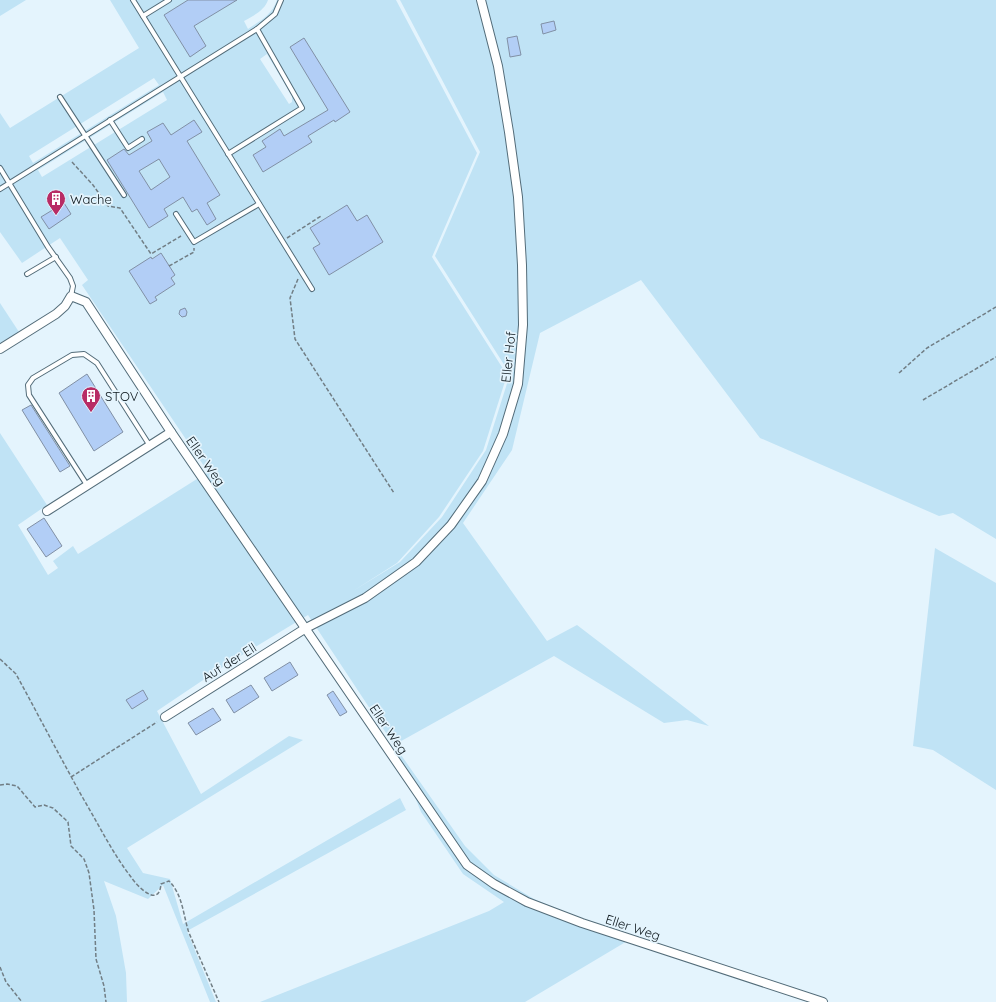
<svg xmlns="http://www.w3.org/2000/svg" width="996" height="1002" font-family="Quicksand,sans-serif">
<rect width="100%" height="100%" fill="#e4f4fd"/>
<!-- green -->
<g fill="#c0e3f5" fill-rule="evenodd">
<path d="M0 0H26L0 16Z"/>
<path d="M110 0H268C265 10 253 16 244 21L248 29C261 20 271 16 277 0H396L477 153 432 257 507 375 483 451 439 517 397 563 353 591 400 562 442 517 486 450 510 374 435 256 480 152 400 0H996V539L953 513 939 516 760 438 641 280 540 333 512 450 463 523 547 641 577 625 709 726 687 720 664 723 554 656 394 745 465 846 494 875 534 899 599 926 634 937 525 1002H260L489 911 504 902 463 874 421 812 394 745 308 615 224 666 157 711 201 794 289 736 303 740 127 848 143 873 170 879 183 924 400 798 406 810 187 931 216 1002H210L163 885 148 899 104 881 116 916 126 973 127 1002H0V433L47 505 18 525 48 575 58 568 53 561 73 546 78 554 208 472 82 285 88 280 60 238 22 263 0 232V113L10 128 139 48ZM267 54 292 96V102L289 104 260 59ZM154 78 159 85 33 163 29 156ZM163 92 167 100 42 177 38 170Z"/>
<path d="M0 303 19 332 0 343Z"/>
<path d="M935 548 996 583V790L933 750 913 746Z"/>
</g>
<!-- building -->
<g fill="#b2cef6" stroke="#8190a5" fill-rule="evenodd">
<path d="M188 0H237L194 26 206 46 190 57 164 15Z"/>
<path d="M554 21 556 30 543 34 541 24Z"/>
<path d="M517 36 521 55 510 57 507 38Z"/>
<path d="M304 38 350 112 335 122 334 120 308 136 312 142 263 172 253 155 266 147 262 141 280 129 284 136 328 110 290 47Z"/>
<path d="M194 120 202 132 187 141 220 195 207 203 216 219 207 225 197 209 192 212 183 197 164 209 168 216 149 228 107 160 124 149 129 155 152 141 147 132 163 123 171 135ZM159 159 170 177 151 190 139 171Z"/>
<path d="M64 203 71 214 49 229 41 217Z"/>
<path d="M347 205 357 221 367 215 383 242 329 275 313 248 320 244 310 228Z"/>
<path d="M161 253 175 275 171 278 175 284 155 297 157 300 150 304 129 271 151 257 152 259Z"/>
<path d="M185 308 187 312 186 316 182 317 179 314 180 310Z"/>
<path d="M87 374 123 432 94 451 59 393Z"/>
<path d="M31 405 70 466 60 472 22 410Z"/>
<path d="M44 518 62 546 46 557 27 529Z"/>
<path d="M290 662 298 675 272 691 264 678Z"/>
<path d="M251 685 259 697 234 713 226 700Z"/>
<path d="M143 690 148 699 132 709 126 700Z"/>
<path d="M333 691 347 712 340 716 327 695Z"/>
<path d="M213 708 221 720 196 735 188 723Z"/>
</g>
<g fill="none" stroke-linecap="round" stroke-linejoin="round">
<!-- lane casing -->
<g stroke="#536c79" stroke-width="6">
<g id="lane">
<path d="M133 0 312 289"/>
<path d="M143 16 169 0"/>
<path d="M60 97 124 195"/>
<path d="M110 120 128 148 142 139"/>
<path d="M228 154 302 108 257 29"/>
<path d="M0 168 48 247 70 278 73 286 71 296"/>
<path d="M0 189 257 29 275 14 281 0"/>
<path d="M176 214 194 242 259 204"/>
<path d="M27 274 56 257"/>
<path d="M87 485 29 395 28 385 33 378 72 355 84 354 97 363 150 446"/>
</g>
</g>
<!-- street casing -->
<g stroke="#536c79" stroke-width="10">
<g id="street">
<path d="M0 349 56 314 65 306 71 296 86 302 171 432 467 865 494 884 527 902 582 923 823 1002"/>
<path d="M47 511 171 432"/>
<path d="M165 717 306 628 365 598 416 562 451 525 482 481 503 434 518 384 523 325 522 265 518 197 509 132 498 66 481 0"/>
</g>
</g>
<!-- path -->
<g stroke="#717e85" stroke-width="1.5" stroke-dasharray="4 2" stroke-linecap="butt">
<path d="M72 162 93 185 108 206 120 208 151 254 181 236"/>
<path d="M287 238 321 216"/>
<path d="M169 266 194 252V248"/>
<path d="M298 279 290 298 295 339 394 493"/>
<path d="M899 373 927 348 996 307"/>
<path d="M923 400 996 357"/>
<path d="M0 659 16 674C40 718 63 763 88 807 102 831 114 855 131 877 137 886 159 909 161 884L169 881C183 895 183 915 189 933 199 956 209 979 219 1002"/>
<path d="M71 777 157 722"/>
<path d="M0 785 7 784 17 786 35 807 44 805 53 808 68 822 71 846 84 859 89 873 94 910 96 959 104 986 106 1002"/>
<path d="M0 967 6 982 22 1002"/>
</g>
<!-- lane -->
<use href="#lane" stroke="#fff" stroke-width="4"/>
<!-- street -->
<use href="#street" stroke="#fff" stroke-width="8"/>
</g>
<!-- icons -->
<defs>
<g id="building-pin" transform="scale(1)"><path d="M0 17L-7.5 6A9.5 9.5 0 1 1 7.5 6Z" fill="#b82c65" stroke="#e4f4fd"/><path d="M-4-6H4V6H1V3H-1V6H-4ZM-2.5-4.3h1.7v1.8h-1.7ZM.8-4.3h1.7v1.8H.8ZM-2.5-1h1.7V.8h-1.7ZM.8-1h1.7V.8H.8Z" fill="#fff"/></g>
</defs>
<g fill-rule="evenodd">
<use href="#building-pin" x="56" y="199"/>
<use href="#building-pin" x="91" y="396"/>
</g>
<g text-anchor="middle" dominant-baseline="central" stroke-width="3.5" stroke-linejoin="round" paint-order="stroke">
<!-- poi labels -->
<g font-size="13" fill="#0b151a" stroke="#e4f4fd" text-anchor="start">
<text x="70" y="199">Wache</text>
<text x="105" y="396">STOV</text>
</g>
<!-- street labels -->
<g font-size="13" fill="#0b151a" stroke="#e4f4fd">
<text transform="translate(508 357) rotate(-84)">Eller Hof</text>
<text transform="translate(206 461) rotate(55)">Eller Weg</text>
<text transform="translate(229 662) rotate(-32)">Auf der Ell</text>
<text transform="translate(389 729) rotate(56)">Eller Weg</text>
<text transform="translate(633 927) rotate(18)">Eller Weg</text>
</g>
</g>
</svg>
